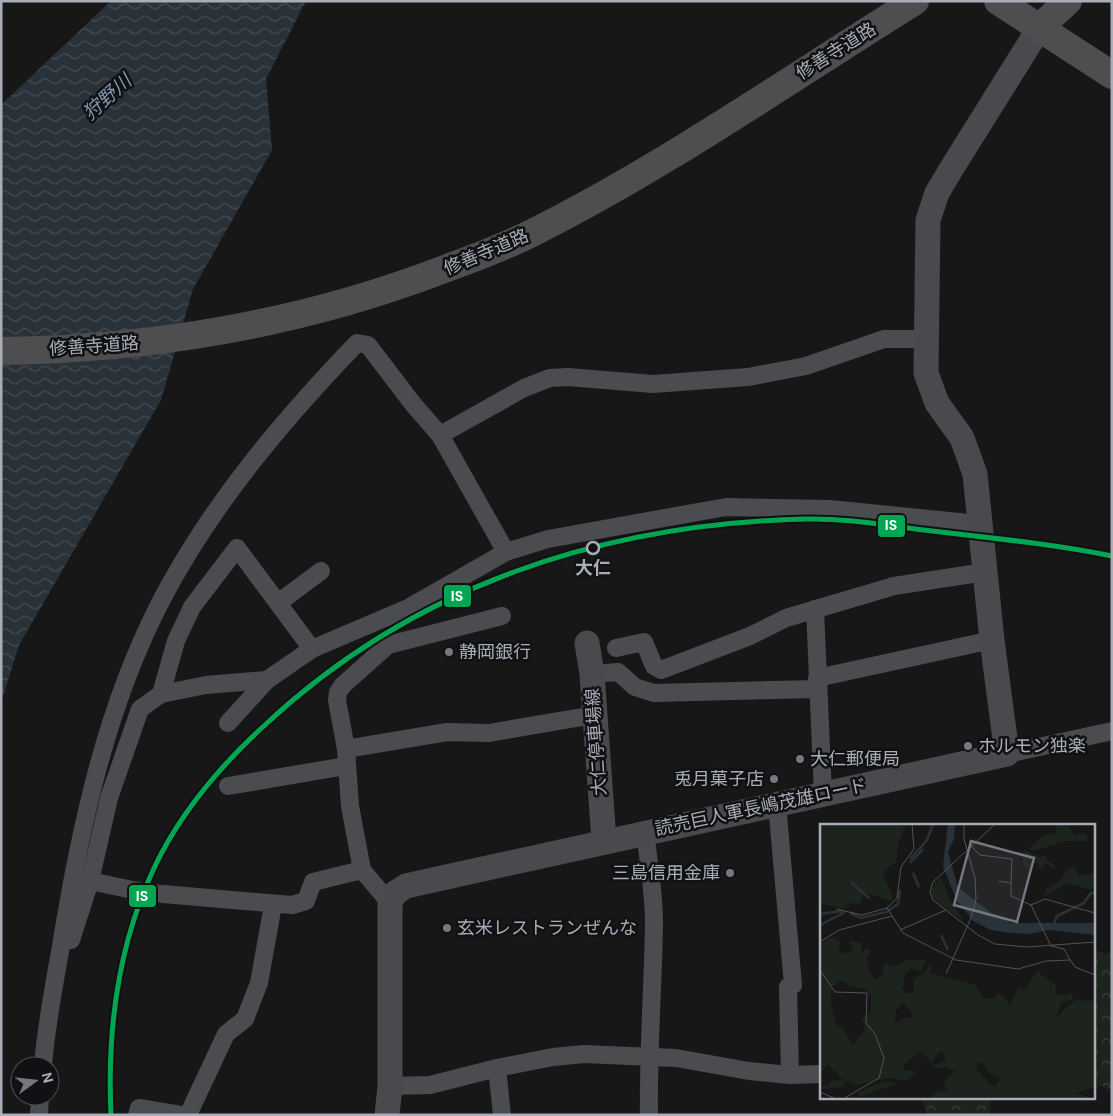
<svg xmlns="http://www.w3.org/2000/svg" width="1113" height="1116" font-family="'DM Sans','Noto Sans JP',sans-serif">
<defs>
<pattern id="forest-crowns" width="20" height="18" patternUnits="userSpaceOnUse" patternTransform="scale(1.25)"><rect width="20" height="18" fill="#1d241e"/><path d="M2 6a3 3 0 1 1 6 0M12 15a3 3 0 1 1 6 0" fill="none" stroke="#3b413d"/></pattern>
<pattern id="water-waves" width="16" height="10" patternUnits="userSpaceOnUse" patternTransform="scale(1.25)"><rect width="16" height="10" fill="#2a3239"/><path d="M0 5q4-4 8 0t8 0" fill="none" stroke="#464d54"/></pattern>
</defs>
<rect width="100%" height="100%" fill="#171717"/>
<!-- forest -->
<g fill="url(#forest-crowns)">
<path d="M1094 949 1105 954 1112 952V1093L1101 1085 1094 1089Z"/>
<path d="M921 1097H991L990 1115H927Z"/>
</g>
<!-- water -->
<path fill="url(#water-waves)" d="M111 1H306L266 79 272 150 193 289 161 400 19 645 1 703V105Z"/>
<g fill="none" stroke-linecap="round" stroke-linejoin="round">
<!-- street-tunnel -->
<path stroke="#343537" stroke-width="18" stroke-dasharray="18 9" stroke-linecap="butt" d="M128 889 163 894"/>
<!-- street -->
<g stroke="#4b4c50" stroke-width="18">
<path d="M440 435 524 388 550 378 568 377 653 384 748 377 806 366 884 339H927"/>
<path d="M278 603 321 571"/>
<path d="M815 609 823 794"/>
<path d="M616 648 644 642 654 666 661 670 750 636 786 618 894 586 985 572"/>
<path d="M592 674 618 672 635 687 654 693 817 689"/>
<path d="M817 678 992 640"/>
<path d="M161 694 206 685 267 680 312 649 408 608 506 552 548 539 726 507 830 509 979 524"/>
<path d="M228 723 267 680"/>
<path d="M346 749 337 700 338 692 343 685 388 645 502 616"/>
<path d="M1007 754 1112 731"/>
<path d="M228 786 346 766"/>
<path d="M777 804 793 985 788 987 790 1075"/>
<path d="M645 833C649 863 654 893 654 924 653 988 648 1051 649 1115"/>
<path d="M362 870 350 806 346 749 447 732 489 733 594 715"/>
<path d="M90 881 109 798 140 709 161 694 176 641 192 607 237 548 312 649"/>
<path d="M163 894 292 905 306 901 313 882 362 870 390 903"/>
<path d="M71 940 90 881 128 889"/>
<path d="M43 1066C46 1026 54 986 61 946 80 828 106 707 161 601 211 505 282 421 357 343L368 345 413 404 440 435 506 552"/>
<path d="M497 1068 502 1115"/>
<path d="M390 1086 430 1085 497 1068 553 1057 584 1054 676 1058 749 1071 790 1075 822 1074"/>
<path d="M39 1115 40 1096"/>
<path d="M137 1115 139 1108 181 1115"/>
<path d="M188 1115 226 1034 245 1019 259 983 273 905"/>
</g>
<!-- secondary -->
<g stroke="#4a4a4e" stroke-width="25">
<path d="M587 643 592 674 604 841"/>
<path d="M387 1115 390 1086V903L395 893 406 886 460 874 1007 754 992 640 975 474 962 438 937 403 926 373 928 220 937 193 950 171 1040 27"/>
</g>
<!-- highway -->
<g stroke="#4e4e51" stroke-width="28">
<path d="M998 1 1112 75"/>
<path d="M1040 27 1068 1"/>
<path d="M1 351C152 349 300 324 442 270 471 259 502 248 530 234 664 167 788 80 915 1"/>
</g>
<!-- rail-1 casing -->
<g stroke="#111113" stroke-width="9">
<path id="rail-1" d="M111 1115C107 1030 118 944 155 866 181 812 222 764 266 724 415 585 604 524 805 519 848 518 890 526 932 531 992 538 1052 544 1112 556"/>
</g>
<!-- rail-1 -->
<use href="#rail-1" stroke="#00a651" stroke-width="5"/>
</g>
<!-- markers -->
<circle fill="#111113" stroke="#a8adb8" stroke-width="2.5" cx="593" cy="548" r="6"/>
<g fill="#757880" stroke="#111113" stroke-width="2">
<circle cx="449" cy="652" r="5"/>
<circle cx="968" cy="746" r="5"/>
<circle cx="800" cy="759" r="5"/>
<circle cx="774" cy="779" r="5"/>
<circle cx="730" cy="873" r="5"/>
<circle cx="447" cy="928" r="5"/>
</g>
<g text-anchor="middle" dominant-baseline="central" stroke-width="5" stroke-linejoin="round" paint-order="stroke">
<!-- street labels -->
<g font-size="18" fill="#a8adb8" stroke="#111113">
<text transform="translate(836 51) rotate(-32)">修善寺道路</text>
<text transform="translate(486 252) rotate(-23)">修善寺道路</text>
<text transform="translate(94 346) rotate(-4)">修善寺道路</text>
<text transform="translate(596 742) rotate(-94)">大仁停車場線</text>
<text transform="translate(761 807) rotate(-12)">読売巨人軍長嶋茂雄ロード</text>
</g>
<!-- stop labels -->
<g font-size="18" font-weight="bold" fill="#a8adb8" stroke="#111113">
<text x="593" y="568">大仁</text>
</g>
<!-- poi labels -->
<g font-size="18" fill="#a8adb8" stroke="#111113" text-anchor="start">
<text x="459" y="652">静岡銀行</text>
<text x="978" y="746">ホルモン独楽</text>
<text x="810" y="759">大仁郵便局</text>
<text x="764" y="779" text-anchor="end">兎月菓子店</text>
<text x="720" y="873" text-anchor="end">三島信用金庫</text>
<text x="457" y="928">玄米レストランぜんな</text>
</g>
<!-- water labels -->
<g font-size="19" font-style="italic" fill="#7f9bb3" stroke="#111113">
<text transform="translate(107 97) rotate(-42)">狩野川</text>
</g>
</g>
<!-- overview -->
<g transform="translate(820 824)">
<rect width="275" height="275" fill="#171717"/>
<path d="M0 0H86L78 20 76 39 65 46 63 51 73 73 71 77 44 68 40 80 30 79 24 85 0 79ZM236 0 248 1 255 11 266 9 268 17H246L214 27 208 25 225 11 235 9ZM204 26 220 33 225 31 228 37 234 41 237 47 226 39 220 46 218 39H213L214 33 207 39 213 42 210 45 203 40ZM254 41 259 52 275 49V61L271 66 249 59 223 73 226 65 242 55 246 46ZM12 113 17 115 21 121 18 125 25 130 34 126 29 119 32 117 42 119 41 130 46 124 51 126 47 135 49 148 56 155 63 150 64 139 75 142 87 136H105L101 147 91 144 85 150 83 165 86 169H94V155L104 149 111 140V149L155 161 163 174 174 175 180 169 190 181 198 164 205 165 219 145 220 150 236 161 235 172 253 169 252 176 241 178 235 195 255 176 275 177V263L255 269 274 275H112V269L127 266 124 258 135 247 126 243 112 245 114 241 125 237V230L120 227 110 241 109 235 100 228 83 241 84 246 96 247 87 257 69 254 36 261 20 253 7 240 0 250V120ZM22 156 30 162 46 165 51 173V188L42 195 45 207 33 220 23 205 16 200 11 178 12 163ZM82 177 93 190 92 194 85 193 78 199 75 197 76 187ZM159 238 166 239 164 242 169 249 180 253 176 262 172 263 156 244ZM21 255 26 258 21 263 2 265 4 261 9 262 10 257ZM64 257 77 260 39 273V268Z" fill="#1d241e" fill-rule="evenodd"/>
<path d="M120 53 131 77 145 98 114 75 111 67Z" fill="#1d241e"/>
<path d="M115 58 124 65 121 71 125 74 121 80 113 70Z" fill="#1d241e"/>
<path d="M128 0H135L134 15 128 28 138 63 171 89 191 99H275V111L229 106 209 110 191 109 171 106 153 97 136 75 123 42Z" fill="#2a3239"/>
<path fill="none" stroke="#2a3239" stroke-width="2.5" d="M90 35 107 16 113 0M90 39 103 25M93 49 99 63M31 58 49 74M30 89 41 94 66 88 78 80 80 66M0 90 22 87M0 101 25 88M233 103 237 92 264 79 271 69H275M121 111 128 126"/>
<path fill="none" stroke="#515357" stroke-width="1" d="M92 0 94 25 81 43 77 74 67 84 83 109 136 136 198 145 226 137 250 136 255 143 275 151M175 0 113 58 110 68 113 76 158 111 175 120 207 123 275 118M151 22 160 31 192 35 191 59M179 57 191 59V72L211 81 231 122M211 81 225 75 275 89M16 85 42 91 67 84M80 106 126 86M0 118 19 106 72 92M231 122 244 125 250 136M0 146 15 168 47 169 46 199 55 210 64 234 59 254 23 275M126 150 151 94 156 75 155 54 144 15V0M0 268 16 275"/>
<path fill="#757880" fill-opacity="0.15" stroke="#757880" stroke-width="2.5" d="M151 17 214 34 197 98 134 81Z"/>
<rect width="275" height="275" fill="none" stroke="#a8adb8" stroke-width="2.5"/>
</g>
<g stroke="#111113" stroke-width="2">
<rect x="877" y="514" width="29" height="24" rx="5" fill="#00a651"/>
<rect x="443" y="584" width="29" height="24" rx="5" fill="#00a651"/>
<rect x="128" y="884" width="29" height="24" rx="5" fill="#00a651"/>
</g>
<g font-size="14" text-anchor="middle" font-weight="bold" fill="#fff">
<text x="891" y="530">IS</text>
<text x="457" y="601">IS</text>
<text x="142" y="901">IS</text>
</g>
<!-- border -->
<rect width="1113" height="1116" fill="none" stroke="#a8adb8" stroke-width="5"/>
<!-- north arrow -->
<g transform="translate(35 1081) rotate(75)"><circle r="24" fill="#111113" stroke="#4d4f55"/>
<path d="M0-4L9 19L0 12L-9 19Z" fill="#757880"/>
<text y="-8" font-size="14" font-weight="bold" text-anchor="middle" fill="#a8adb8">N</text>
</g>
</svg>
